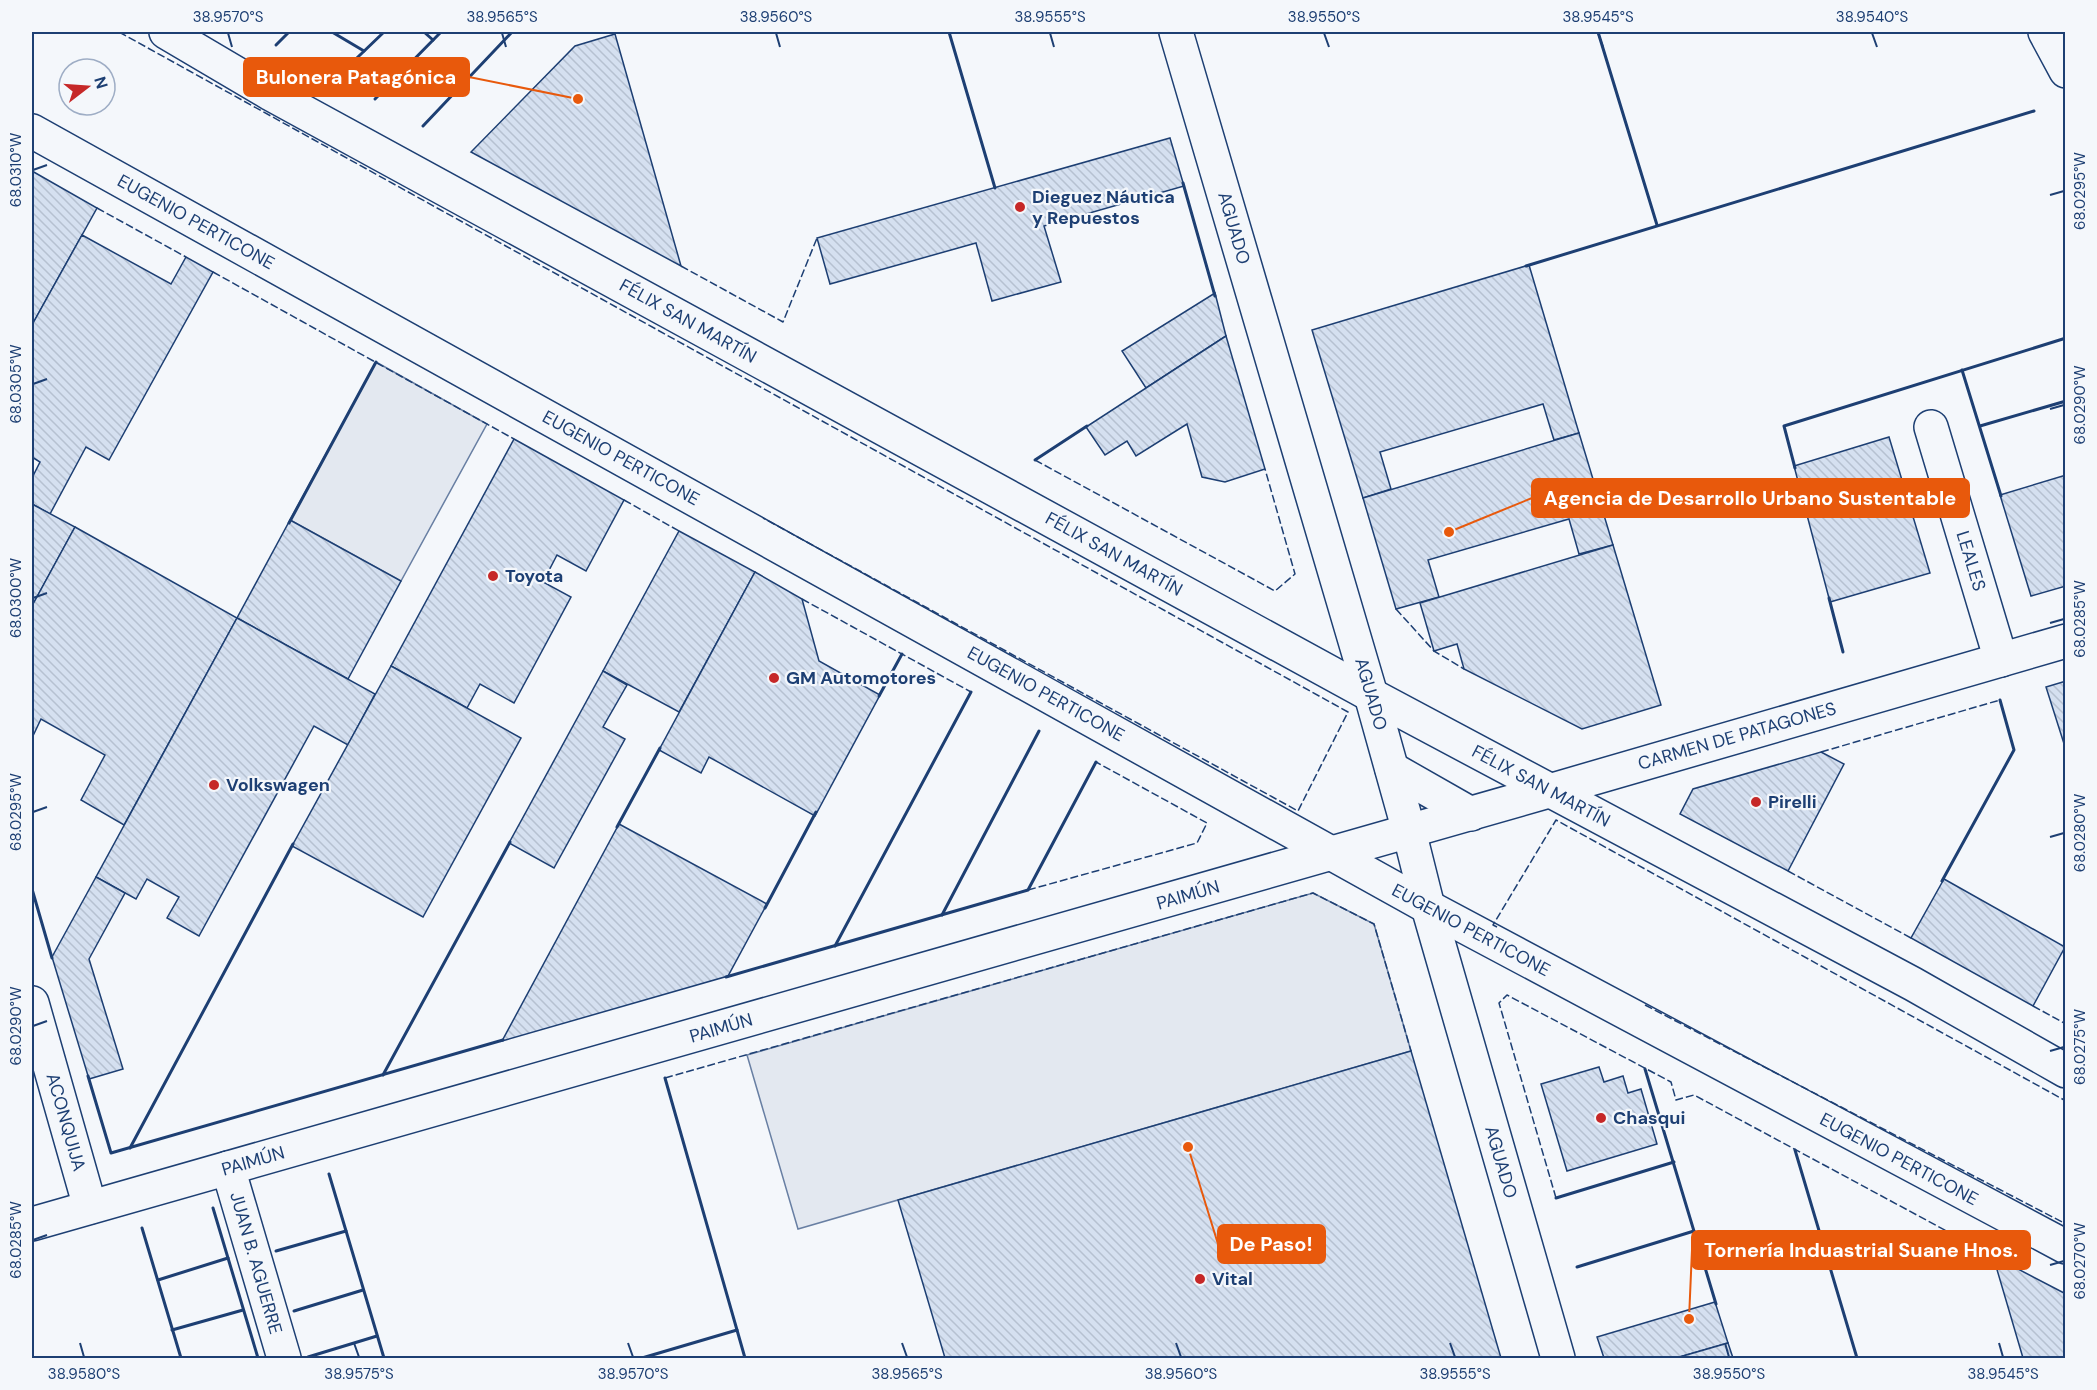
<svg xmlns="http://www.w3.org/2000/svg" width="2097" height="1390" font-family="'DM Sans',sans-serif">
<defs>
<pattern id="building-back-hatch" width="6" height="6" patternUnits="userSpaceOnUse" patternTransform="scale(1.5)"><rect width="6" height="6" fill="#d5e0f0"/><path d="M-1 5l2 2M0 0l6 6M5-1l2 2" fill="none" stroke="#b6c1d1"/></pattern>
</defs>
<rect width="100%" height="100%" fill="#f4f7fb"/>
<!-- parking -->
<g fill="#e3e8f0" stroke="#687fa3" stroke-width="1.5">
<path d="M376 362 487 424 401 581 290 520Z"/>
<path d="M1313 893 1374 924 1411 1051 798 1229 747 1055Z"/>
</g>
<!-- building -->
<g fill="url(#building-back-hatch)" stroke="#1d3f73" stroke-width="1.5">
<path d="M615 34 681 266 471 152 575 46Z"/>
<path d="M1170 138 1184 186 1044 226 1061 282 992 301 976 243 830 284 817 238Z"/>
<path d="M32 171 97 208 32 325Z"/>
<path d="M82 235 171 284 186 257 213 272 109 460 86 447 50 514 32 504V478L40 462 32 457V325Z"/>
<path d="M1529 265 1579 433 1554 440 1543 404 1380 452 1391 489 1363 498 1312 330Z"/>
<path d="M1215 293 1226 336 1146 388 1122 351Z"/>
<path d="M1226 336 1265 469 1225 482 1202 477 1187 424 1136 456 1127 441 1105 455 1086 427Z"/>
<path d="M1579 433 1613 545 1579 554 1569 519 1428 560 1439 597 1396 609 1363 498Z"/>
<path d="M1889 437 1930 573 1830 602 1794 466Z"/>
<path d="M514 439 624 500 586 571 557 555 543 582 571 597 514 703 480 684 467 708 391 666Z"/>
<path d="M2066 475V586L2031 596 2000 495Z"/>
<path d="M32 504 75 527 32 606Z"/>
<path d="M290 520 401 581 348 679 237 618Z"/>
<path d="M75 527 237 618 124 825 81 800 105 755 41 719 32 738V606Z"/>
<path d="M679 531 755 572 679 712 603 671Z"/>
<path d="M1613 545 1661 705 1582 729 1464 669 1457 644 1434 651 1420 603Z"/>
<path d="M755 572 802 599 819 661 880 695 815 816 709 757 701 773 659 750Z"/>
<path d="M237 618 375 694 348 745 314 726 199 936 167 918 179 897 147 879 136 899 96 877Z"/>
<path d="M391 666 521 738 423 917 292 846Z"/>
<path d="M603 671 627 685 603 727 625 739 554 868 509 843Z"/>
<path d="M2066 681V750L2046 687Z"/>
<path d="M1821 752 1844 764 1788 871 1680 814 1693 789Z"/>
<path d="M619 824 767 904 728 976 502 1041Z"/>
<path d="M96 877 125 893 89 959 123 1069 89 1079 52 957Z"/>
<path d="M1944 879 2065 947 2033 1006 1911 938Z"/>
<path d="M1411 1051 1501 1358H945L898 1200Z"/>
<path d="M1599 1067 1604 1082 1623 1076 1628 1093 1641 1089 1657 1144 1567 1171 1541 1084Z"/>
<path d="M1993 1256 2066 1294V1358H2023Z"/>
<path d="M1715 1302 1728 1343 1676 1358H1604L1597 1337Z"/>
<path d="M1728 1343 1733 1358H1676Z"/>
</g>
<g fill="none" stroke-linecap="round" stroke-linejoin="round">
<!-- minor casing -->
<g stroke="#1d3f73" stroke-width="36">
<g id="minor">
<path d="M1176 32 1371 695 1409 831 1428 907"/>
<path d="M1931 427 2001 660"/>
<path d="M32 1003 90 1207"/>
<path d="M228 1168 284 1358"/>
<path d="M32 1224 1549 791"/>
</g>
</g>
<!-- major casing -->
<g stroke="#1d3f73" stroke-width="36">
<g id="major">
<path d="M2045 32 2066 71"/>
<path d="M1549 791 2066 641"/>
<path d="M1428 907 1558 1358"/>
</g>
</g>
<!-- highway casing -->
<g stroke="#1d3f73" stroke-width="36">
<g id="highway">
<path d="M166 32 271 94 1371 695 1913 984 2066 1071"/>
<path d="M32 131 1428 907 2066 1247"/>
<path d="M1392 769 1471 814"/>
</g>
</g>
<!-- minor -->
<use href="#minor" stroke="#f4f7fb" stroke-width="33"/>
<!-- major -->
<use href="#major" stroke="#f4f7fb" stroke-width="33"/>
<!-- highway -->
<use href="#highway" stroke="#f4f7fb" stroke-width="33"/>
<!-- fence -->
<g stroke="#1d3f73" stroke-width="1.5" stroke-dasharray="8 3" stroke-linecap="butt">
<path d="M119 32 1348 712 1298 811 763 518"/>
<path d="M97 208 186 257"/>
<path d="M681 266 783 322 817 238"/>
<path d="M213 272 514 439"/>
<path d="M1035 460 1275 591 1295 574 1265 469"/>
<path d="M624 500 679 531"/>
<path d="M802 599 971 692"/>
<path d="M1396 609 1434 651 1464 669"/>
<path d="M1821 752 2000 700"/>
<path d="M1788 871 1911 938"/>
<path d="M1028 890 1197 843 1207 823 1096 762"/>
<path d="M1497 927 1493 925 1556 820 2066 1101"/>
<path d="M1645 1005 2066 1224"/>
<path d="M2033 1006 2066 1024"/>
<path d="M665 1078 1313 893 1374 924 1411 1051"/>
<path d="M1556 1198 1499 1003 1507 995 1671 1082 1676 1100 1694 1095 1993 1256"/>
</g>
<!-- wall -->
<g stroke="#1d3f73" stroke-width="3">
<path d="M332 32 364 51"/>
<path d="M424 32 433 40"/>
<path d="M949 32 995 188"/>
<path d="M1598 32 1657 225"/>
<path d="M276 45 289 32"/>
<path d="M336 78 384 32"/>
<path d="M375 99 441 32"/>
<path d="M423 126 512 32"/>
<path d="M1183 183 1215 296"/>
<path d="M1526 266 2034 111"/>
<path d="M1962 370 2001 496"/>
<path d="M1980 426 2066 401"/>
<path d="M1035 460 1087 426"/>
<path d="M1795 468 1784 426 2066 338"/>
<path d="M289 523 376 362"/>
<path d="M1829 598 1843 652"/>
<path d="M879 696 902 654"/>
<path d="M617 827 660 748"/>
<path d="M1942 881 2014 750 2000 700"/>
<path d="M32 889 52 958"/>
<path d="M765 908 816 812"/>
<path d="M942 915 1039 731"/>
<path d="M835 946 971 692"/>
<path d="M726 977 1028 890 1096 762"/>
<path d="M1645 1069 1716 1304"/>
<path d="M383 1075 510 842"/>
<path d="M88 1076 111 1153 503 1040"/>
<path d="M665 1078 745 1358"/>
<path d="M130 1148 293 844"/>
<path d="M1795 1150 1857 1358"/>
<path d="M329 1174 384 1358"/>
<path d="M1556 1198 1674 1162"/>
<path d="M213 1208 258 1358"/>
<path d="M142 1228 181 1358"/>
<path d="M276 1251 346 1231"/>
<path d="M1577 1267 1694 1231"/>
<path d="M158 1280 228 1258"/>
<path d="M294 1311 363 1290"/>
<path d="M172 1330 243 1310"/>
<path d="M308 1357 377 1336"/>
<path d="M642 1358 737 1330"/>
</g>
</g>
<!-- ticks -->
<path fill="none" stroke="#1d3f73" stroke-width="2" d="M228 33 232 47M502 33 506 47M776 33 780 47M1050 33 1054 47M1324 33 1329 47M1598 33 1603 47M1872 33 1877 47M33 170 47 165M2050 195 2064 191M33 384 47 379M2050 409 2064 405M33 598 47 593M2050 623 2064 619M33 812 47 807M2050 837 2064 833M33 1026 47 1021M2050 1051 2064 1047M33 1240 47 1235M2050 1265 2064 1261M80 1343 84 1357M354 1343 359 1357M628 1343 633 1357M902 1343 907 1357M1176 1343 1181 1357M1450 1343 1455 1357M1725 1343 1729 1357M1999 1343 2003 1357"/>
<!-- markers -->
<g fill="#c62828" stroke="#f4f7fb" stroke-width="2">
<circle cx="1020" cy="207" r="6"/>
<circle cx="493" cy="576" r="6"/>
<circle cx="774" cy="678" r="6"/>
<circle cx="214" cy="785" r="6"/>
<circle cx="1756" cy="802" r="6"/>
<circle cx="1601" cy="1118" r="6"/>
<circle cx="1200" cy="1279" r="6"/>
</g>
<g text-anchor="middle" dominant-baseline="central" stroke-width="4.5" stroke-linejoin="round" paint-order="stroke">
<!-- poi labels -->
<g font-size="18" font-weight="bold" fill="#1d3f73" stroke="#f4f7fb" text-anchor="start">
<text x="1032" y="197">Dieguez Náutica<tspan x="1032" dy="21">y Repuestos</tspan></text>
<text x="505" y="576">Toyota</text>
<text x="786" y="678">GM Automotores</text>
<text x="226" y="785">Volkswagen</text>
<text x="1768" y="802">Pirelli</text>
<text x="1613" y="1118">Chasqui</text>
<text x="1212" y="1279">Vital</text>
</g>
<!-- street labels -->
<g font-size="18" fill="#1d3f73" stroke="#f4f7fb">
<text transform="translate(196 222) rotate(29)">EUGENIO PERTICONE</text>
<text transform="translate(1234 228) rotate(74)">AGUADO</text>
<text transform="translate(688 321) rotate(29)">FÉLIX SAN MARTÍN</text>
<text transform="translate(621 458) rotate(29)">EUGENIO PERTICONE</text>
<text transform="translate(1114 554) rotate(29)">FÉLIX SAN MARTÍN</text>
<text transform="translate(1971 561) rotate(73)">LEALES</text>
<text transform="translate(1046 694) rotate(29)">EUGENIO PERTICONE</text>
<text transform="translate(1371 694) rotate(74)">AGUADO</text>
<text transform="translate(1737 736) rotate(-16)">CARMEN DE PATAGONES</text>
<text transform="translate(1541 786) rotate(28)">FÉLIX SAN MARTÍN</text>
<text transform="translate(1188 895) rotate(-16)">PAIMÚN</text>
<text transform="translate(1471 930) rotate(28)">EUGENIO PERTICONE</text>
<text transform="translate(721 1028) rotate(-16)">PAIMÚN</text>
<text transform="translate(66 1122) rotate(74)">ACONQUIJA</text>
<text transform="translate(1899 1159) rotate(28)">EUGENIO PERTICONE</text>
<text transform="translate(253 1161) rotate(-16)">PAIMÚN</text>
<text transform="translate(1501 1162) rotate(74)">AGUADO</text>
<text transform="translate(256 1263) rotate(74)">JUAN B. AGUERRE</text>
</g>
</g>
<!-- callouts -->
<path fill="none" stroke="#e8590c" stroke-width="2" d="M578 99L469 77M1449 532L1532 498M1188 1147L1218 1244M1689 1319L1692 1250"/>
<g fill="#e8590c" stroke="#f4f7fb" stroke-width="2">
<circle cx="578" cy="99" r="6"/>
<circle cx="1449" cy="532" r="6"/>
<circle cx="1188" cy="1147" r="6"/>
<circle cx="1689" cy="1319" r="6"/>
</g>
<g fill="#e8590c" stroke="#e8590c" stroke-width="2">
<rect x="244" y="58" width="225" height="38" rx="6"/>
<rect x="1532" y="479" width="437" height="38" rx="6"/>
<rect x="1218" y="1225" width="107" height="38" rx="6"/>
<rect x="1692" y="1231" width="338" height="38" rx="6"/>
</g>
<g font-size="20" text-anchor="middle" font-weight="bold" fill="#fff">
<text x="356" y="84">Bulonera Patagónica</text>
<text x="1750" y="505">Agencia de Desarrollo Urbano Sustentable</text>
<text x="1271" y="1251">De Paso!</text>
<text x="1861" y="1257">Tornería Induastrial Suane Hnos.</text>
</g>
<!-- border -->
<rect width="2097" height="1390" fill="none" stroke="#f4f7fb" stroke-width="66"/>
<!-- north arrow -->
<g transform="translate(87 87) rotate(73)"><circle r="28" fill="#f4f7fb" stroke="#9eadc5" stroke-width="1.5"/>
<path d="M0-4.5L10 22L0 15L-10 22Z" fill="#c62828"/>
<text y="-9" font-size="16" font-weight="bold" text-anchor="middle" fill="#1d3f73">N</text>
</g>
<rect x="33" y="33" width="2031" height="1324" fill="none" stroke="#1d3f73" stroke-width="2"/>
<g font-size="15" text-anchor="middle" fill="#1d3f73">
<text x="228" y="22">38.9570°S</text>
<text x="502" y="22">38.9565°S</text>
<text x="776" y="22">38.9560°S</text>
<text x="1050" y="22">38.9555°S</text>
<text x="1324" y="22">38.9550°S</text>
<text x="1598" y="22">38.9545°S</text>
<text x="1872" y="22">38.9540°S</text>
<text transform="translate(16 170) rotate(-90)" y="5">68.0310°W</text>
<text transform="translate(2080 191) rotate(-90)" y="5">68.0295°W</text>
<text transform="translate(16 384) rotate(-90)" y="5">68.0305°W</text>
<text transform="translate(2080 405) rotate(-90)" y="5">68.0290°W</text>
<text transform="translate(16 598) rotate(-90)" y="5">68.0300°W</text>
<text transform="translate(2080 619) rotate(-90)" y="5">68.0285°W</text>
<text transform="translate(16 812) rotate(-90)" y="5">68.0295°W</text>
<text transform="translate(2080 833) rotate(-90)" y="5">68.0280°W</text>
<text transform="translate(16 1026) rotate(-90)" y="5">68.0290°W</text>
<text transform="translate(2080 1047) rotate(-90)" y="5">68.0275°W</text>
<text transform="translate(16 1240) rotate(-90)" y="5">68.0285°W</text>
<text transform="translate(2080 1261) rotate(-90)" y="5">68.0270°W</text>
<text x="84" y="1379">38.9580°S</text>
<text x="359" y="1379">38.9575°S</text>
<text x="633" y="1379">38.9570°S</text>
<text x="907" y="1379">38.9565°S</text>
<text x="1181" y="1379">38.9560°S</text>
<text x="1455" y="1379">38.9555°S</text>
<text x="1729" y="1379">38.9550°S</text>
<text x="2003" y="1379">38.9545°S</text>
</g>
</svg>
